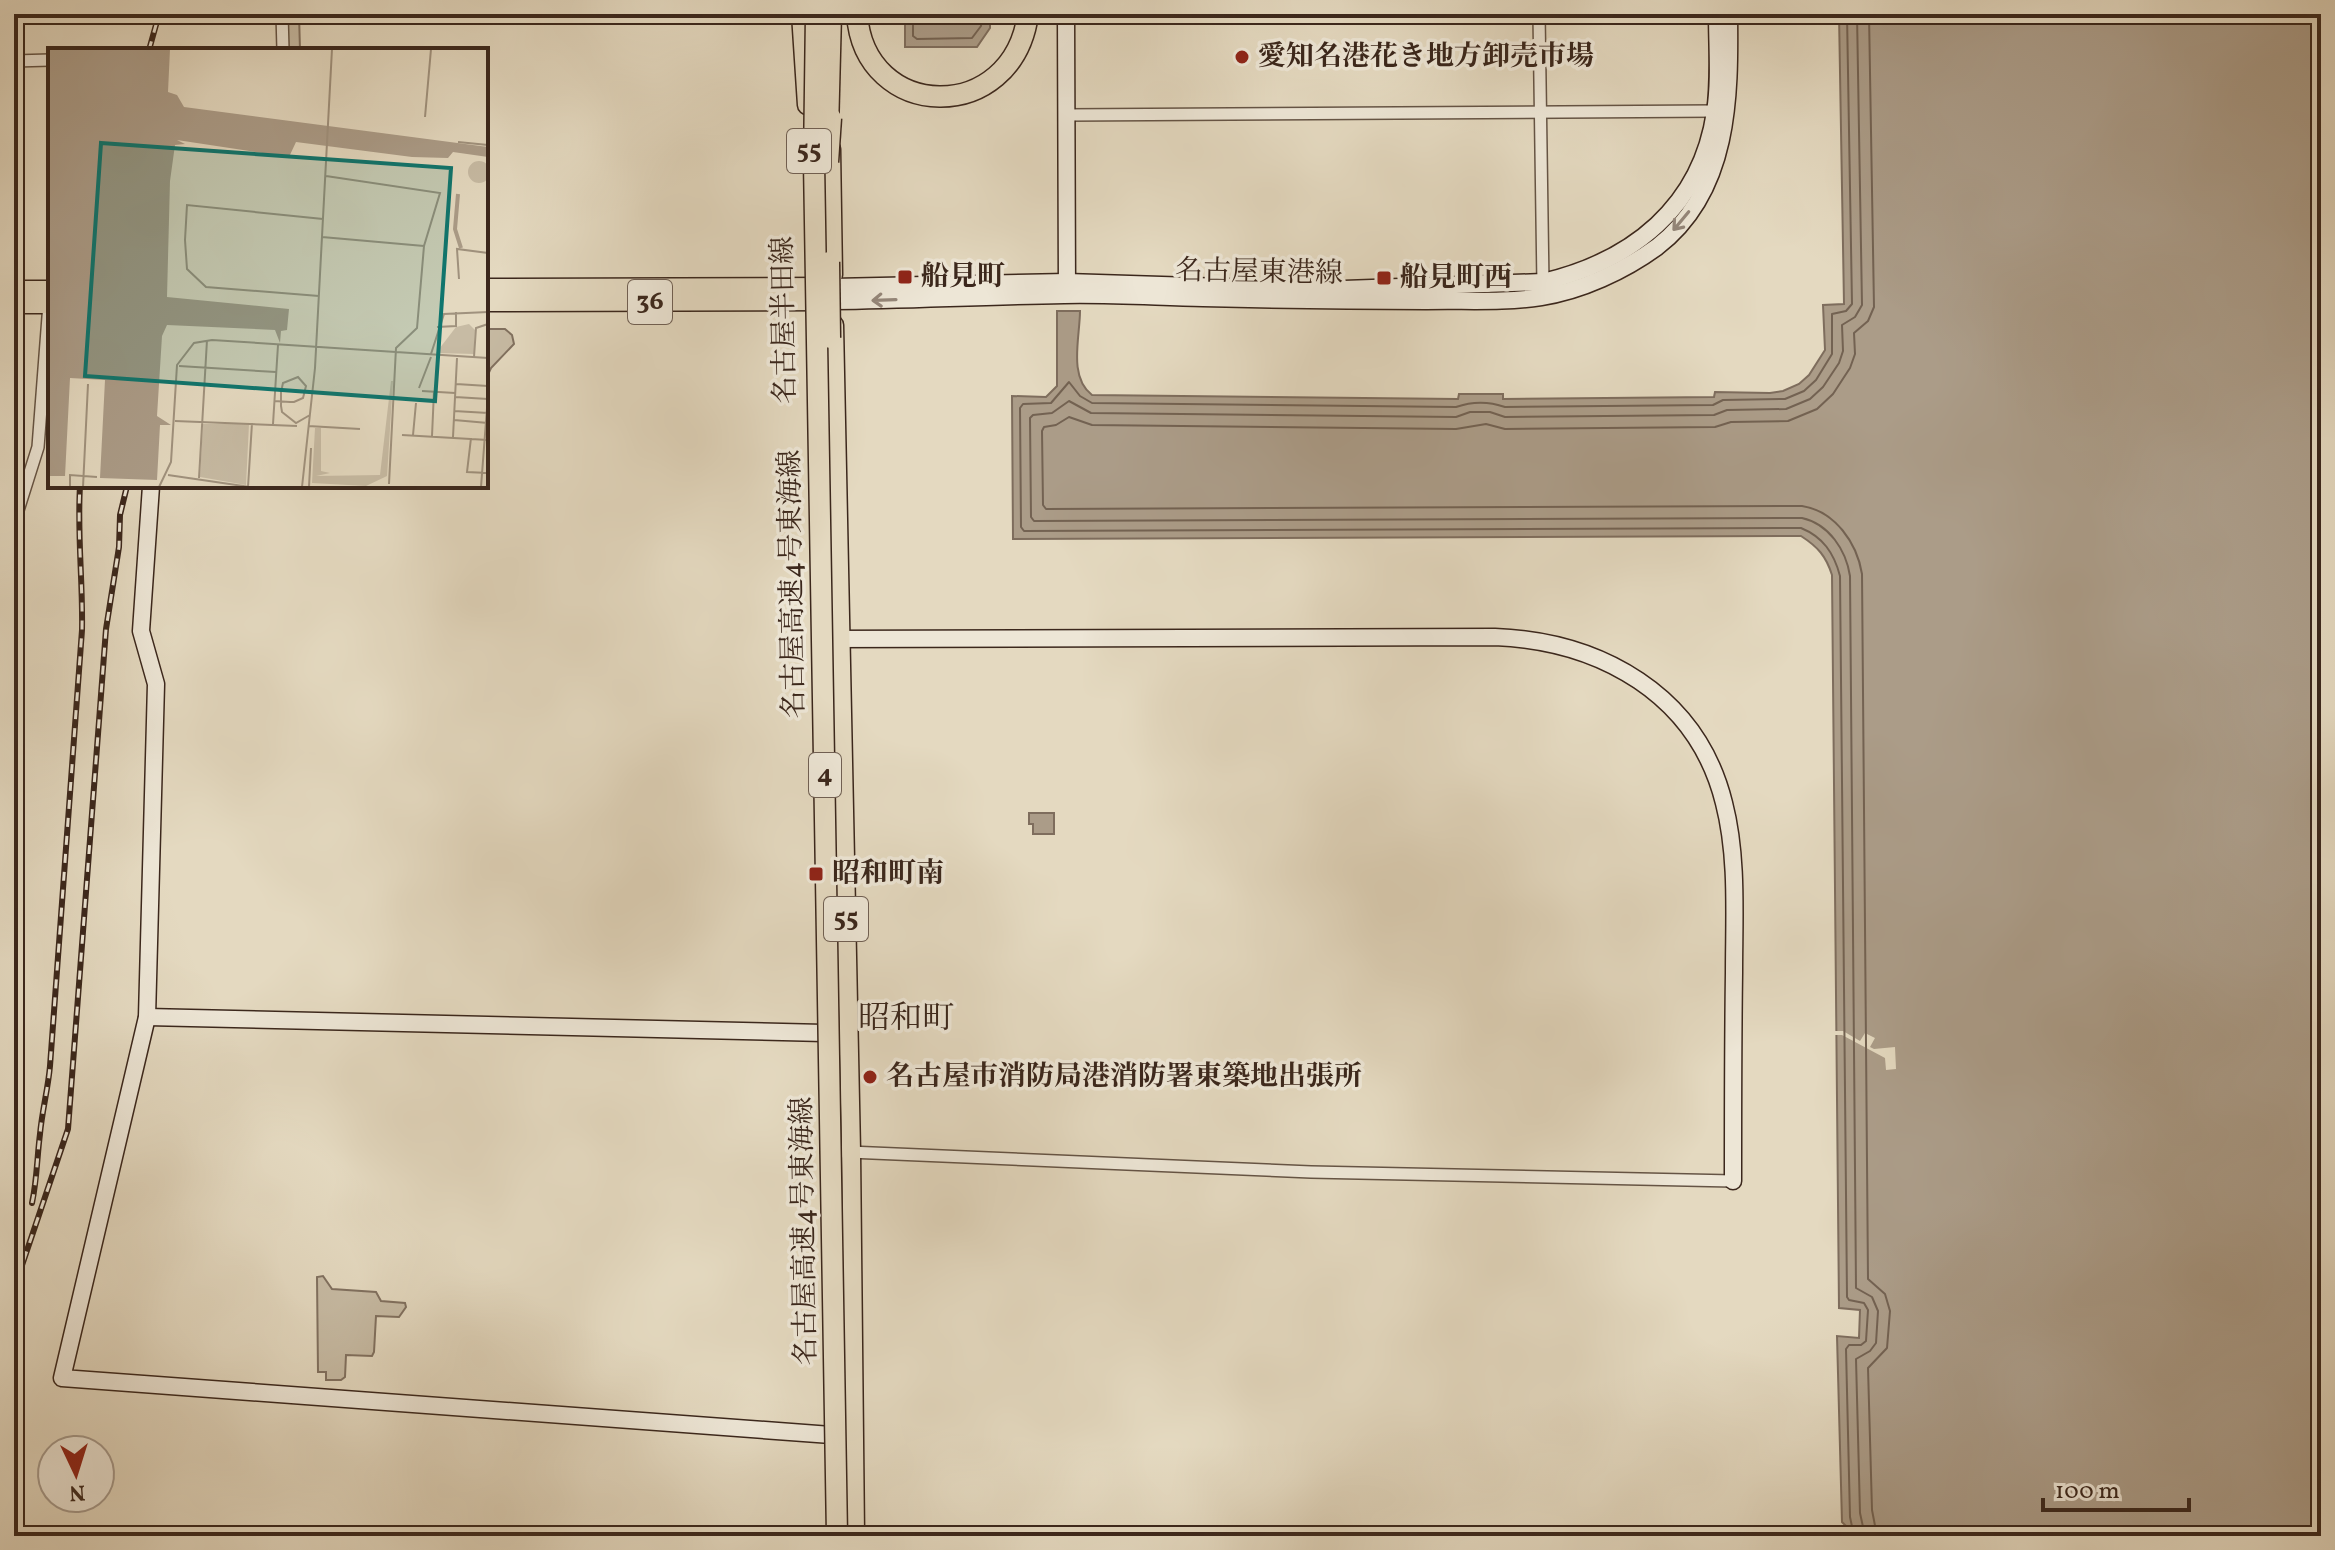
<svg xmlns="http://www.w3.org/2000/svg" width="2335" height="1550" font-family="Vollkorn,'Noto Serif JP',serif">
<rect width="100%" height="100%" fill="#e4d9c0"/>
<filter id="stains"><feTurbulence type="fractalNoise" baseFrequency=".0025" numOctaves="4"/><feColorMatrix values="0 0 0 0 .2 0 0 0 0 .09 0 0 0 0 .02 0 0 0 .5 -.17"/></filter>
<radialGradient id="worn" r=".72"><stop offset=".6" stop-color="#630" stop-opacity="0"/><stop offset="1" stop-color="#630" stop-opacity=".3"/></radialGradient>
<!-- green -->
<g fill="#c7bba4" stroke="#817160" stroke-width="2">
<path d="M287 14H299L300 50H287Z"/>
<path d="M486 329H505L512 335 514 344 491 368 486 379Z"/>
<path d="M323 1276 332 1289 376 1292 381 1301 405 1303 406 1307 399 1317 376 1316 374 1352 372 1356 346 1355 345 1377 341 1380H326V1372H318L317 1277Z"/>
</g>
<!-- water -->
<g fill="#ab9c88" stroke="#7e6d5d" stroke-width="2">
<path d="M905 14H990V28L977 47H905Z"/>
<path d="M1839 14H2321V1536H1847L1846 1526 1842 1522 1837 1336 1859 1338 1860 1310 1839 1308 1832 575C1826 556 1818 547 1801 536L1013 539 1012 396 1046 397 1057 386V311H1080C1080 337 1068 377 1092 395L1458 399 1459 394H1503V399L1714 397 1715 392 1770 393 1783 391 1799 384 1809 375 1825 350 1823 305 1844 304Z"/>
<path d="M1029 813H1054V834H1033V824H1029Z"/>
</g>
<!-- pier -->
<path fill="#e4d9c0" d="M1832 1031H1843L1860 1041 1865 1033 1875 1038 1870 1047 1874 1049 1895 1047 1896 1069 1886 1070 1885 1058 1842 1035H1832Z"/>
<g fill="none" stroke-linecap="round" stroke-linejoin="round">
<!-- shore -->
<g stroke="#736252" stroke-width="2">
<path d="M913 14V36L917 39 972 38 981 26 982 14"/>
<path d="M1847 14 1852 304 1846 311 1832 314V354L1816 380 1804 391 1785 399 1723 400 1713 405 1505 407C1488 401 1473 401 1456 407L1092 403 1080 396 1069 382 1051 403 1023 404 1020 408 1021 527 1024 531 1801 528C1823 537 1834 553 1840 576L1847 1297 1849 1300 1864 1303 1868 1310 1866 1341 1861 1345H1849L1846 1349 1850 1517 1854 1536"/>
<path d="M1857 14 1862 305 1855 317 1842 325 1843 351 1839 363 1823 387 1810 399 1786 409 1727 410 1714 415 1505 417 1490 412H1470L1456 417 1091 413 1069 401 1052 413 1033 415 1030 418 1031 517 1034 521 1802 518C1829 524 1846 550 1850 576L1856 1288 1872 1297 1878 1311 1876 1343 1870 1351 1856 1359 1860 1513 1865 1536"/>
<path d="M1869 14 1874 307 1868 321 1854 333 1855 354 1850 368 1833 394 1817 409 1788 421 1731 422 1715 427 1505 429 1486 424 1456 429 1092 425 1069 417 1056 425 1044 427 1042 431 1043 505 1046 509 1802 506C1835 511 1857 543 1862 574L1868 1279 1885 1294 1890 1311 1887 1348 1868 1368 1872 1510 1877 1536"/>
</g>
<!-- street casing -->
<g stroke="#655445" stroke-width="14">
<g id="street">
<path d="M282 14 283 50"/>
<path d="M1539 14 1543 285"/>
<path d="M14 61 50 60"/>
<path d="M1067 115 1715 111"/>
<path d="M14 523 38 447 49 304"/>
<path d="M826 1151 1311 1172 1733 1181"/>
</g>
</g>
<!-- secondary casing -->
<g stroke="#3b271c" stroke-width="19">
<g id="secondary">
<path d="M1066 14 1067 292"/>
<path d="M833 287 1067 282 1316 290 1543 282C1632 261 1701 207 1715 112 1720 80 1717 47 1717 14"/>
<path d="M834 301C911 300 987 296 1064 295 1110 294 1156 297 1203 298 1277 300 1352 301 1426 301 1464 300 1504 303 1541 297 1581 291 1624 271 1657 247 1730 191 1730 97 1729 14"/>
<path d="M151 486 141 631 156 684 147 1017 62 1378 831 1435"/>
<path d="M828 639 1495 637C1600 641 1697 694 1724 803 1738 857 1734 917 1734 973 1733 1042 1733 1111 1733 1181"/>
<path d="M147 1017 824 1033"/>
</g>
</g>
<!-- primary casing -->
<g stroke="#3b271c" stroke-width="21">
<g id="primary">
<path d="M801 14 807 105"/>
<path d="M831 149 833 275"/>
<path d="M486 288 831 287"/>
<path d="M14 290H50"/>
<path d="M486 302 831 301"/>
<path d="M14 304H50"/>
<path d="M834 325 851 1151 855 1536"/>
</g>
</g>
<!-- highway casing -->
<g stroke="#3b271c" stroke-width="23">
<path id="highway" d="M857 14C864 122 1013 126 1028 14"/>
</g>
<!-- street -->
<use href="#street" stroke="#ede6d6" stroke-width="11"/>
<!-- secondary -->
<use href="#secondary" stroke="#ede6d6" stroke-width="16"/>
<!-- primary -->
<use href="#primary" stroke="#e4d9c0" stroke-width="18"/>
<!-- highway -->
<use href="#highway" stroke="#e4d9c0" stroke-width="20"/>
<!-- rail casing -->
<g stroke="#3b271c" stroke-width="6">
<g id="rail">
<path d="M149 50 159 14"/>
<path d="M32 1203C37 1180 37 1157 40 1134 42 1111 48 1089 50 1066L82 630C83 582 77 534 80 486"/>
<path d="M18 1277 68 1129 106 629 119 547 120 515 127 486"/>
</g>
</g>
<!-- rail -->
<use href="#rail" stroke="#ede6d6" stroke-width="3" stroke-dasharray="9" stroke-linecap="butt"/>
<!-- highway-bridge casing -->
<g stroke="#3b271c" stroke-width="23" stroke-linecap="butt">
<g id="highway-bridge">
<path d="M816 14 814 162 837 1536"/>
<path d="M828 130 831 14"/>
<path d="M828 162 831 118"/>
<path d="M829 262 830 338"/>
</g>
</g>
<!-- highway-bridge -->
<use href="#highway-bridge" stroke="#e4d9c0" stroke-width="20"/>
</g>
<!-- one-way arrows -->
<defs><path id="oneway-shaft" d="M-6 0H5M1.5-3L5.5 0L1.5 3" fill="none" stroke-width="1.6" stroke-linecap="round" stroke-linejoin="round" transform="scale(2)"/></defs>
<g stroke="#948679">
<use href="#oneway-shaft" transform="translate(1681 221) rotate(130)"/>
<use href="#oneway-shaft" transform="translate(884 300) rotate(178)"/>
</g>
<!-- markers -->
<g fill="#8f2418" stroke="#ede6d6" stroke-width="3">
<circle cx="1242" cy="57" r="8"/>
<rect x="897" y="269" width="16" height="16" rx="4"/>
<rect x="1376" y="270" width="16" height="16" rx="4"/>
<rect x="808" y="866" width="16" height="16" rx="4"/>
<circle cx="870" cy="1077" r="8"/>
</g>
<g text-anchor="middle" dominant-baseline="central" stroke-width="7" stroke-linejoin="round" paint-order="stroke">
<!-- shield labels -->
<g fill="#ede6d6" stroke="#706054" stroke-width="2">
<rect x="787" y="129" width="44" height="44" rx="6"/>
<rect x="628" y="280" width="44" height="44" rx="6"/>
<rect x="809" y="753" width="32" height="44" rx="6"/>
<rect x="824" y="897" width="44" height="44" rx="6"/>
</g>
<g font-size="26" font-weight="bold" fill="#3b271c">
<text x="809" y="151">55</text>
<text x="650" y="302">36</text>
<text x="825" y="775">4</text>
<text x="846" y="919">55</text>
</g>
<!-- poi labels -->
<g font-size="28" font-weight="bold" fill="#3b271c" stroke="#ede6d6" text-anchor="start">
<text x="1258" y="57">愛知名港花き地方卸売市場</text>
<text x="921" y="277">船見町</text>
<text x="1400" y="278">船見町西</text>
<text x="832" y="874">昭和町南</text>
<text x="886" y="1077">名古屋市消防局港消防署東築地出張所</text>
</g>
<!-- street labels -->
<g font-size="28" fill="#3b271c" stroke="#ede6d6">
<text transform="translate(1259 273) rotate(1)">名古屋東港線</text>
<text transform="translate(785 320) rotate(-91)">名古屋半田線</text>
<text transform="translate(793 584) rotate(-91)">名古屋高速4号東海線</text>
<text transform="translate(805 1231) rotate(-91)">名古屋高速4号東海線</text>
</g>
<!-- quarter labels -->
<g font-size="32" fill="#3b271c" stroke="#ede6d6">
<text x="906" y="1020">昭和町</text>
</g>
</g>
<!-- overview -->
<g transform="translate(48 48)">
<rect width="440" height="440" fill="#e4d9c0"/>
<path d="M420 124a11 11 0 1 1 22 0a11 11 0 1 1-22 0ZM421 276 427 282 426 306 388 305 408 279ZM343 333H345L339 428 318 438 264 435 267 380H273V423L282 425 268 428 332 427ZM155 376H201L198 437 152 429Z" fill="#c7bba4"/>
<path d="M0 1H122L120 44 129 47 136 59 440 99V109L405 104 400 110 364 109 248 94 241 109 129 92 137 96 127 97 122 133 119 249 241 261 239 282 233 283 232 295 227 282 119 277 114 288 109 368 123 377H112L109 432 52 430 57 332 22 330 17 428H0Z" fill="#ab9c88"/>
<path fill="none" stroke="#ab9c88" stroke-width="4" d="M410 146 407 181 413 200"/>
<path fill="none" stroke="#a0927e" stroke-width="2" d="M377 69 383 1M410 94 440 97M278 128 392 145 376 198 369 280 348 300 341 436M274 189 376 198M411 231 409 201 440 205M271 248 158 239 139 221 137 192 139 157 275 171M389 279 408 278V264M383 306 396 266 440 264M426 309 428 280 440 276M131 318 228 324M408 336 440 338M371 340 383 309M374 343 407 345M407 349 440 351M226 353 242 354H246L255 350 258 338 250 329 235 335 233 344V358L234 364 248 375 262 367M406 363 440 365M406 372 440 375M127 373 249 378M225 376 230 297M260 378 312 381M354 387 440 392M365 387 368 355M384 388 386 343M405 389 409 310M423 390 419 424 440 425M120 427 202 439M151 430 159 292M22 439V427L49 429M35 439 40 336M111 439 123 414 129 317 146 295 164 292 440 310M200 439 204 375M254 439 267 320 284 1M261 439 263 400M433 439 440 347"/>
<path fill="#0f766e" fill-opacity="0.15" stroke="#0f766e" stroke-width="4" d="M53 95 403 120 387 353 37 328Z"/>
<rect width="440" height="440" fill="none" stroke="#3b271c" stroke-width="4"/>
</g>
<!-- margin -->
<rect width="2335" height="1550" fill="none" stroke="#e4d9c0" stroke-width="48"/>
<rect x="16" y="16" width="2303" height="1518" fill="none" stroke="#3b271c" stroke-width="4"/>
<rect x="24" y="24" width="2287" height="1502" fill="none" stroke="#3b271c" stroke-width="2"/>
<!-- north arrow -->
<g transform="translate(76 1474) rotate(176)"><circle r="38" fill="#ede6d6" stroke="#a69a8c" stroke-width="2"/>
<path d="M0-6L14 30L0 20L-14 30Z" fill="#8f2418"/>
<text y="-12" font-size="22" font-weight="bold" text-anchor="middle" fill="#3b271c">N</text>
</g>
<!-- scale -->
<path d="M2043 1498v12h146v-12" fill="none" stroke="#3b271c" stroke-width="4"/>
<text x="2055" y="1498" font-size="24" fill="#3b271c" stroke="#ede6d6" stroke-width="6" paint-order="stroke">100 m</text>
<rect width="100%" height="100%" filter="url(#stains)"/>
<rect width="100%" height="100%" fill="url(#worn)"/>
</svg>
